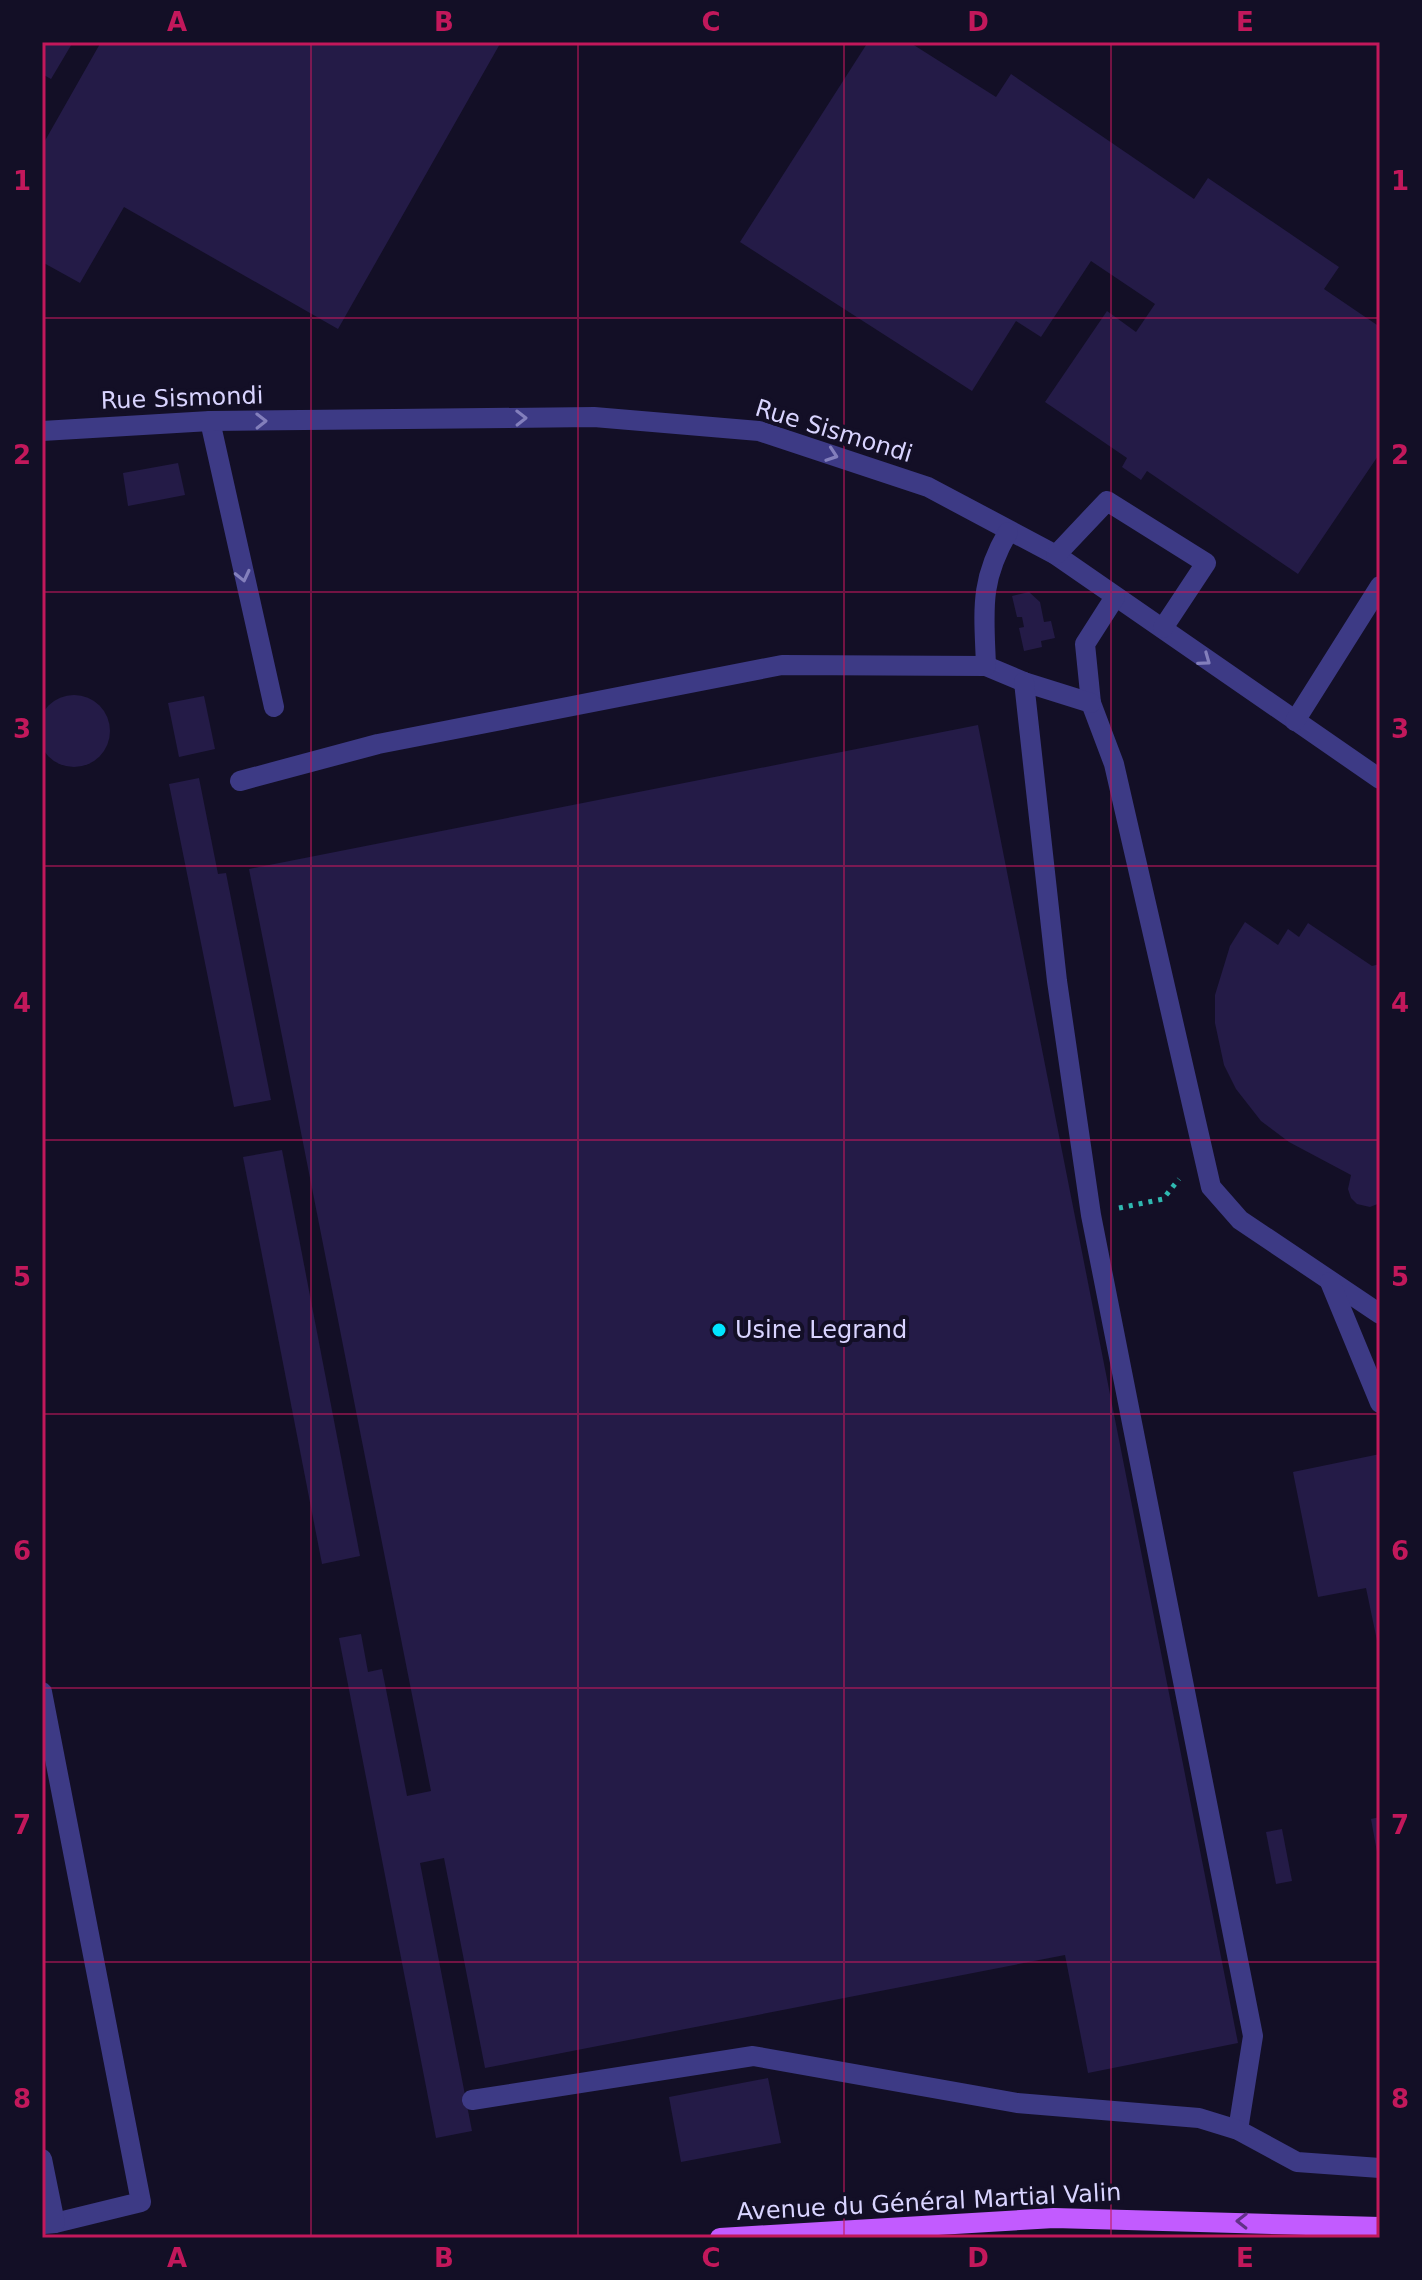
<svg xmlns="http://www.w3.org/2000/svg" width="1422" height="2280" font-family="'DejaVu Sans',sans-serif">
<rect width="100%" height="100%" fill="#130f26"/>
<!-- building -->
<g fill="#241b47">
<path d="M42 42H73L51 79 42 74Z"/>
<path d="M101 42H501L338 329 124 207 80 283 42 262V146Z"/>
<path d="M868 42H909L996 97 1011 74 1194 199 1208 178 1339 267 1324 289 1380 327V453L1298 574 1147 471 1141 480 1122 467 1127 458 1045 402 1107 311 1136 332 1155 304 1091 261 1041 337 1016 321 972 391 740 242Z"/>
<path d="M178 463 185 495 128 506 123 473Z"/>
<path d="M1029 592 1040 602 1044 622 1051 621 1055 638 1041 641 1042 647 1024 651 1019 628 1024 627 1022 617H1017L1012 596Z"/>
<circle cx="74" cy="731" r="36"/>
<path d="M204 696 215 749 179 757 168 703Z"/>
<path d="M978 725 1238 2043 1088 2073 1065 1955 485 2068 444 1858 420 1863 472 2131 436 2138 339 1638 361 1634 368 1672 382 1669 407 1796 431 1791 249 869Z"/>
<path d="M199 778 218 874 226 873 271 1100 234 1107 169 784Z"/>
<path d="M1245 922 1278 945 1288 929 1299 937 1308 923 1372 966 1380 964V1203L1370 1207 1357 1204 1351 1198 1348 1189 1351 1175 1289 1142 1261 1121 1236 1089 1224 1065 1215 1023V995L1230 946Z"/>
<path d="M282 1150 360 1556 322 1564 243 1157Z"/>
<path d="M1380 1454V1650H1379L1366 1588 1318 1597 1293 1472Z"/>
<path d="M1380 1817V1851L1377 1852 1371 1819Z"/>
<path d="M1282 1829 1292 1881 1276 1884 1266 1832Z"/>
<path d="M768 2078 781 2143 681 2162 669 2097Z"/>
</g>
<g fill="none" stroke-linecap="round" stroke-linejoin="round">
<!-- path -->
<path stroke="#2fb8b0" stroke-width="5" stroke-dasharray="4 6" stroke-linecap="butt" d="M1119 1208 1163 1199 1179 1179"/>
<!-- minor -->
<g stroke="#3d3a85" stroke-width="20">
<path d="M210 421 274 707"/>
<path d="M42 431 210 421 594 417 759 431 928 487 1056 555 1380 779"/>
<path d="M1056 555 1107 501 1206 563 1163 628"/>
<path d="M1115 597 1085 644 1091 703 1114 764 1211 1187 1240 1220 1380 1314"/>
<path d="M986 666 1024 682 1091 703"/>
<path d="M1024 682 1057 981 1091 1215 1253 2036 1238 2130"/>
<path d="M1295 721 1380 586"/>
<path d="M240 781 378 744 782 665 986 666C984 610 979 582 1008 532"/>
<path d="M1330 1282 1380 1403"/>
<path d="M42 1692 141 2202 55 2223"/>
<path d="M472 2100 753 2056 1017 2103 1199 2118 1238 2130 1297 2162 1380 2168"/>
<path d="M42 2159 55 2223 44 2224"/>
</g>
<!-- major -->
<path stroke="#c25bff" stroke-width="20" d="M720 2238 1054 2218 1380 2227"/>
</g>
<!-- one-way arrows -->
<defs><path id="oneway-chevron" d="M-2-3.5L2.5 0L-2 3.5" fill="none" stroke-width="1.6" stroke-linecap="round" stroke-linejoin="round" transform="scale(2)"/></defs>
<g stroke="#837fbc">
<use href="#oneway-chevron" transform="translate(521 418) rotate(-1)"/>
<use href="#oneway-chevron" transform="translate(261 421) rotate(-1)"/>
<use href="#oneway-chevron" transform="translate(832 455) rotate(19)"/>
<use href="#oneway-chevron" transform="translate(243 576) rotate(77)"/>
<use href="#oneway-chevron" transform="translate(1205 660) rotate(36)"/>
</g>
<use stroke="#623188" href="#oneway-chevron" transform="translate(1242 2221) rotate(-179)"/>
<!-- grid -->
<path fill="none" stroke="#c2185b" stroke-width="2" stroke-opacity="0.55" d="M311 42V2238M578 42V2238M844 42V2238M1111 42V2238M42 318H1380M42 592H1380M42 866H1380M42 1140H1380M42 1414H1380M42 1688H1380M42 1962H1380"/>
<!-- markers -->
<circle fill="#00e5ff" stroke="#130f26" stroke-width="3" cx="719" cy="1330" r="8"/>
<g text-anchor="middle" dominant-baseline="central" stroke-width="8" stroke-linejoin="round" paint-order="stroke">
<!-- street labels -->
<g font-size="24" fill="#d9d4ff" stroke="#130f26">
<text transform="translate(182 398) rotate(-2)">Rue Sismondi</text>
<text transform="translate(834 431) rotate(17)">Rue Sismondi</text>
<text transform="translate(929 2202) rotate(-3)">Avenue du Général Martial Valin</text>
</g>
<!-- poi labels -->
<g font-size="24" fill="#d9d4ff" stroke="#130f26" text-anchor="start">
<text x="735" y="1330">Usine Legrand</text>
</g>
</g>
<!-- border -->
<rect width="1422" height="2280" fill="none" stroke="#130f26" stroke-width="88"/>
<rect x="44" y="44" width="1334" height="2192" fill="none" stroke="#c2185b" stroke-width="3"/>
<g font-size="26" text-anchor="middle" font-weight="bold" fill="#c2185b">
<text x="177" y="31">A</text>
<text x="444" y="31">B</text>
<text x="711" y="31">C</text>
<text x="978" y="31">D</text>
<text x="1245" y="31">E</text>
<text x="22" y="190">1</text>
<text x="1400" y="190">1</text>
<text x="22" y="464">2</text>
<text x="1400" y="464">2</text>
<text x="22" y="738">3</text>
<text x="1400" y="738">3</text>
<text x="22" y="1012">4</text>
<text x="1400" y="1012">4</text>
<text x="22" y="1286">5</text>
<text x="1400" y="1286">5</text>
<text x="22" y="1560">6</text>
<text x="1400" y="1560">6</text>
<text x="22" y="1834">7</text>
<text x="1400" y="1834">7</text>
<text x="22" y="2108">8</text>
<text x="1400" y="2108">8</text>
<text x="177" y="2267">A</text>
<text x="444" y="2267">B</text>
<text x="711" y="2267">C</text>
<text x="978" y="2267">D</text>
<text x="1245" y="2267">E</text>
</g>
</svg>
